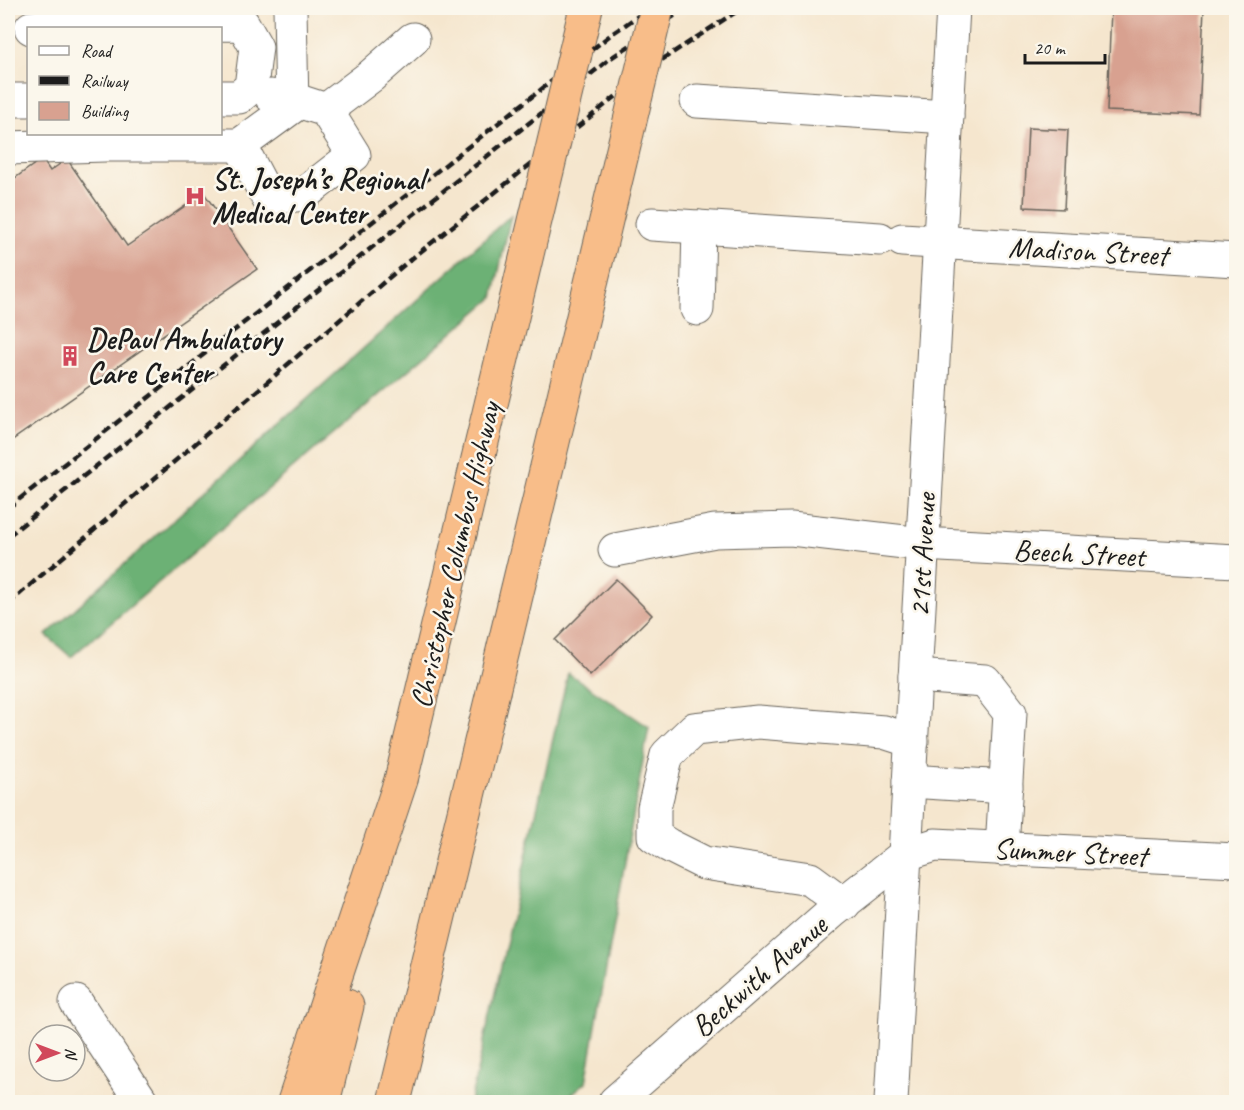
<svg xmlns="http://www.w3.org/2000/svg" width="1244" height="1110" font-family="Caveat,sans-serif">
<rect width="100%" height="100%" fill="#fbf7ec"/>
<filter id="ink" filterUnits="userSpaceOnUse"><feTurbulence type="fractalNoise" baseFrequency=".0167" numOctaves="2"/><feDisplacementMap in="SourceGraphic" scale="12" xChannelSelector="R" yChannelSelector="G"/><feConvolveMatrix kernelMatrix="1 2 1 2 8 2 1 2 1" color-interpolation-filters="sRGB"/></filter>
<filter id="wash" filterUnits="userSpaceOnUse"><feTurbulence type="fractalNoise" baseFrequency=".008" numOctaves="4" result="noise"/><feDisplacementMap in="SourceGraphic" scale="24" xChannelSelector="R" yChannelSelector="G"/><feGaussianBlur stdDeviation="1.35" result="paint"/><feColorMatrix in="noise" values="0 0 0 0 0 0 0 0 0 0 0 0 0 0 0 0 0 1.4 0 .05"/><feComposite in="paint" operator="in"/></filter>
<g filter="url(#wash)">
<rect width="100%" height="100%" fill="#f5e6ce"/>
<!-- forest -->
<g fill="#6cb175" stroke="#446648" stroke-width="1.5">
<path d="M511 215 493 298 71 657 46 635Z"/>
<path d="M568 673 649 727 586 1082 562 1102H470Z"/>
</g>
<g id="blocks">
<!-- building -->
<g fill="#d8a190">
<path d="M1111 8H1204L1199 115 1107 111Z"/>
<path d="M1028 128 1068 130 1064 209 1024 207Z"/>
<path d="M42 159 50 171 67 159 127 246 204 193 257 269 8 443V183Z"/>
<path d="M616 579 652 615 590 676 555 640Z"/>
</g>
</g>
</g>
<g filter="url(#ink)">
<use href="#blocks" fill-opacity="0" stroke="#68635a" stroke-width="1.5"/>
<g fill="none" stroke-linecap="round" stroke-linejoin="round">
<!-- minor casing -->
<g stroke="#68635a" stroke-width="35">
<g id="minor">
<path d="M31 28 55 26 243 24 256 47 251 87 239 97H220"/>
<path d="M8 100H28"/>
<path d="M697 101 947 117"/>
<path d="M326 110 371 76 413 39"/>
<path d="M240 145 268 198 304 194 354 155 326 110 292 99 271 96"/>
<path d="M8 148 105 145H240L292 107 290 8"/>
<path d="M652 224 880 239"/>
<path d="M902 240 1236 260"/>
<path d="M697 309 699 227"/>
<path d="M615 550 715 531 791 529 922 544 1236 561"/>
<path d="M915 676 985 681 1010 713 1002 849"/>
<path d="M909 781 1006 787"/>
<path d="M844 904 810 879 704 863 668 845 654 836V808L667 755 694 729 758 722 884 732 912 741"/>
<path d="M76 1002 142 1102"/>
<path d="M615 1102 832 912 906 854 935 845 1236 860"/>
<path d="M891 1102 953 8"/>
</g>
</g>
<!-- highway casing -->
<g stroke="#68635a" stroke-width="35">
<g id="highway">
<path d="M575 54 586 8"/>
<path d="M294 1102 401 780"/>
<path d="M323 1102 347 1006"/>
<path d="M394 1102 493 692"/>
</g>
</g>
<!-- minor -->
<use href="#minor" stroke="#fff" stroke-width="33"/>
<!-- highway -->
<use href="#highway" stroke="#f8bd89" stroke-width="33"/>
<!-- rail -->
<g stroke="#1c1c1c" stroke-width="4.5" stroke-dasharray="9 4.5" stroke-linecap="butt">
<path d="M8 508 613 33 650 8"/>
<path d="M8 536 611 58 686 8"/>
<path d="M8 604 405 264 663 59 742 8"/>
</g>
<!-- highway-bridge casing -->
<g stroke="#68635a" stroke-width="35" stroke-linecap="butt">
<g id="highway-bridge">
<path d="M493 692 657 8"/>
<path d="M401 780 575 54"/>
</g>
</g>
<!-- highway-bridge -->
<use href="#highway-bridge" stroke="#f8bd89" stroke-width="33"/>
</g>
</g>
<!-- icons -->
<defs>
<g id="hospital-bare" transform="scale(1.62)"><path d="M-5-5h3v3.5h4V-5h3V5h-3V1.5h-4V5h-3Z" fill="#d1495b" stroke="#fbf7ec" stroke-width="2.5" paint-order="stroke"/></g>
<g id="building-bare" transform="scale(1.62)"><path d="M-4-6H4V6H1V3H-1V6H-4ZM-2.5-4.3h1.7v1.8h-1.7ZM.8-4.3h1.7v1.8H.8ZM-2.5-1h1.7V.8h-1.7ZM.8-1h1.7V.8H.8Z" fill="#d1495b" stroke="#fbf7ec" stroke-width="2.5" paint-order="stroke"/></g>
</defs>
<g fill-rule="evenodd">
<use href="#hospital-bare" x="195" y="196"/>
<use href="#building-bare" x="70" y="356"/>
</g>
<g text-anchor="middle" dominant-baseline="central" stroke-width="5" stroke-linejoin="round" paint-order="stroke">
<!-- poi labels -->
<g font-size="30" font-weight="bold" fill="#1c1c1c" stroke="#fbf7ec" text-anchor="start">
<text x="212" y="179">St. Joseph’s Regional<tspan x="212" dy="34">Medical Center</tspan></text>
<text x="87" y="339">DePaul Ambulatory<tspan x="87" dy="34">Care Center</tspan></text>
</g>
<!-- street labels -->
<g font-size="30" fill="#1c1c1c" stroke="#fbf7ec">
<text transform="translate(1088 251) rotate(3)">Madison Street</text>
<text transform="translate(1079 553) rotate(3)">Beech Street</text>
<text transform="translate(455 555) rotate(-77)">Christopher Columbus Highway</text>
<text transform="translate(922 555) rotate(-87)">21st Avenue</text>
<text transform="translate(1070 852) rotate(3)">Summer Street</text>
<text transform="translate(759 976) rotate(-41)">Beckwith Avenue</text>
</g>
</g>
<!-- margin -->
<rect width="1244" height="1110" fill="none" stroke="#fbf7ec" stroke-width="30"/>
<!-- legend -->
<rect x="27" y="27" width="195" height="108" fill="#fbf7ec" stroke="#a29f99" stroke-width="1.5"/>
<rect x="39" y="46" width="30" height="9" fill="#ffffff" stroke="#a29f99" stroke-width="1.5"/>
<text x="81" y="57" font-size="18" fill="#1c1c1c">Road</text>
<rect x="39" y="76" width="30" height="9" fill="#1c1c1c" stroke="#a29f99" stroke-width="1.5"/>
<text x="81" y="87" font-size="18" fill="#1c1c1c">Railway</text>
<rect x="39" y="102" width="30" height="18" fill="#d8a190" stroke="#a29f99" stroke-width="1.5"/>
<text x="81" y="117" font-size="18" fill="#1c1c1c">Building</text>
<!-- north arrow -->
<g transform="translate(57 1053) rotate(90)"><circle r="28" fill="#fbf7ec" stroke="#a29f99" stroke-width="1.5"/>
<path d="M0-4.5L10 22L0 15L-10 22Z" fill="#d1495b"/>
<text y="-9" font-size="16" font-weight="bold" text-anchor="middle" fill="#1c1c1c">N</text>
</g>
<!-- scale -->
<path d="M1025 54v9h80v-9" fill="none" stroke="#1c1c1c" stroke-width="3"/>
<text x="1034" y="54" font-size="18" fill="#1c1c1c" stroke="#fbf7ec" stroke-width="4.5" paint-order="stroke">20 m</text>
</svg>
